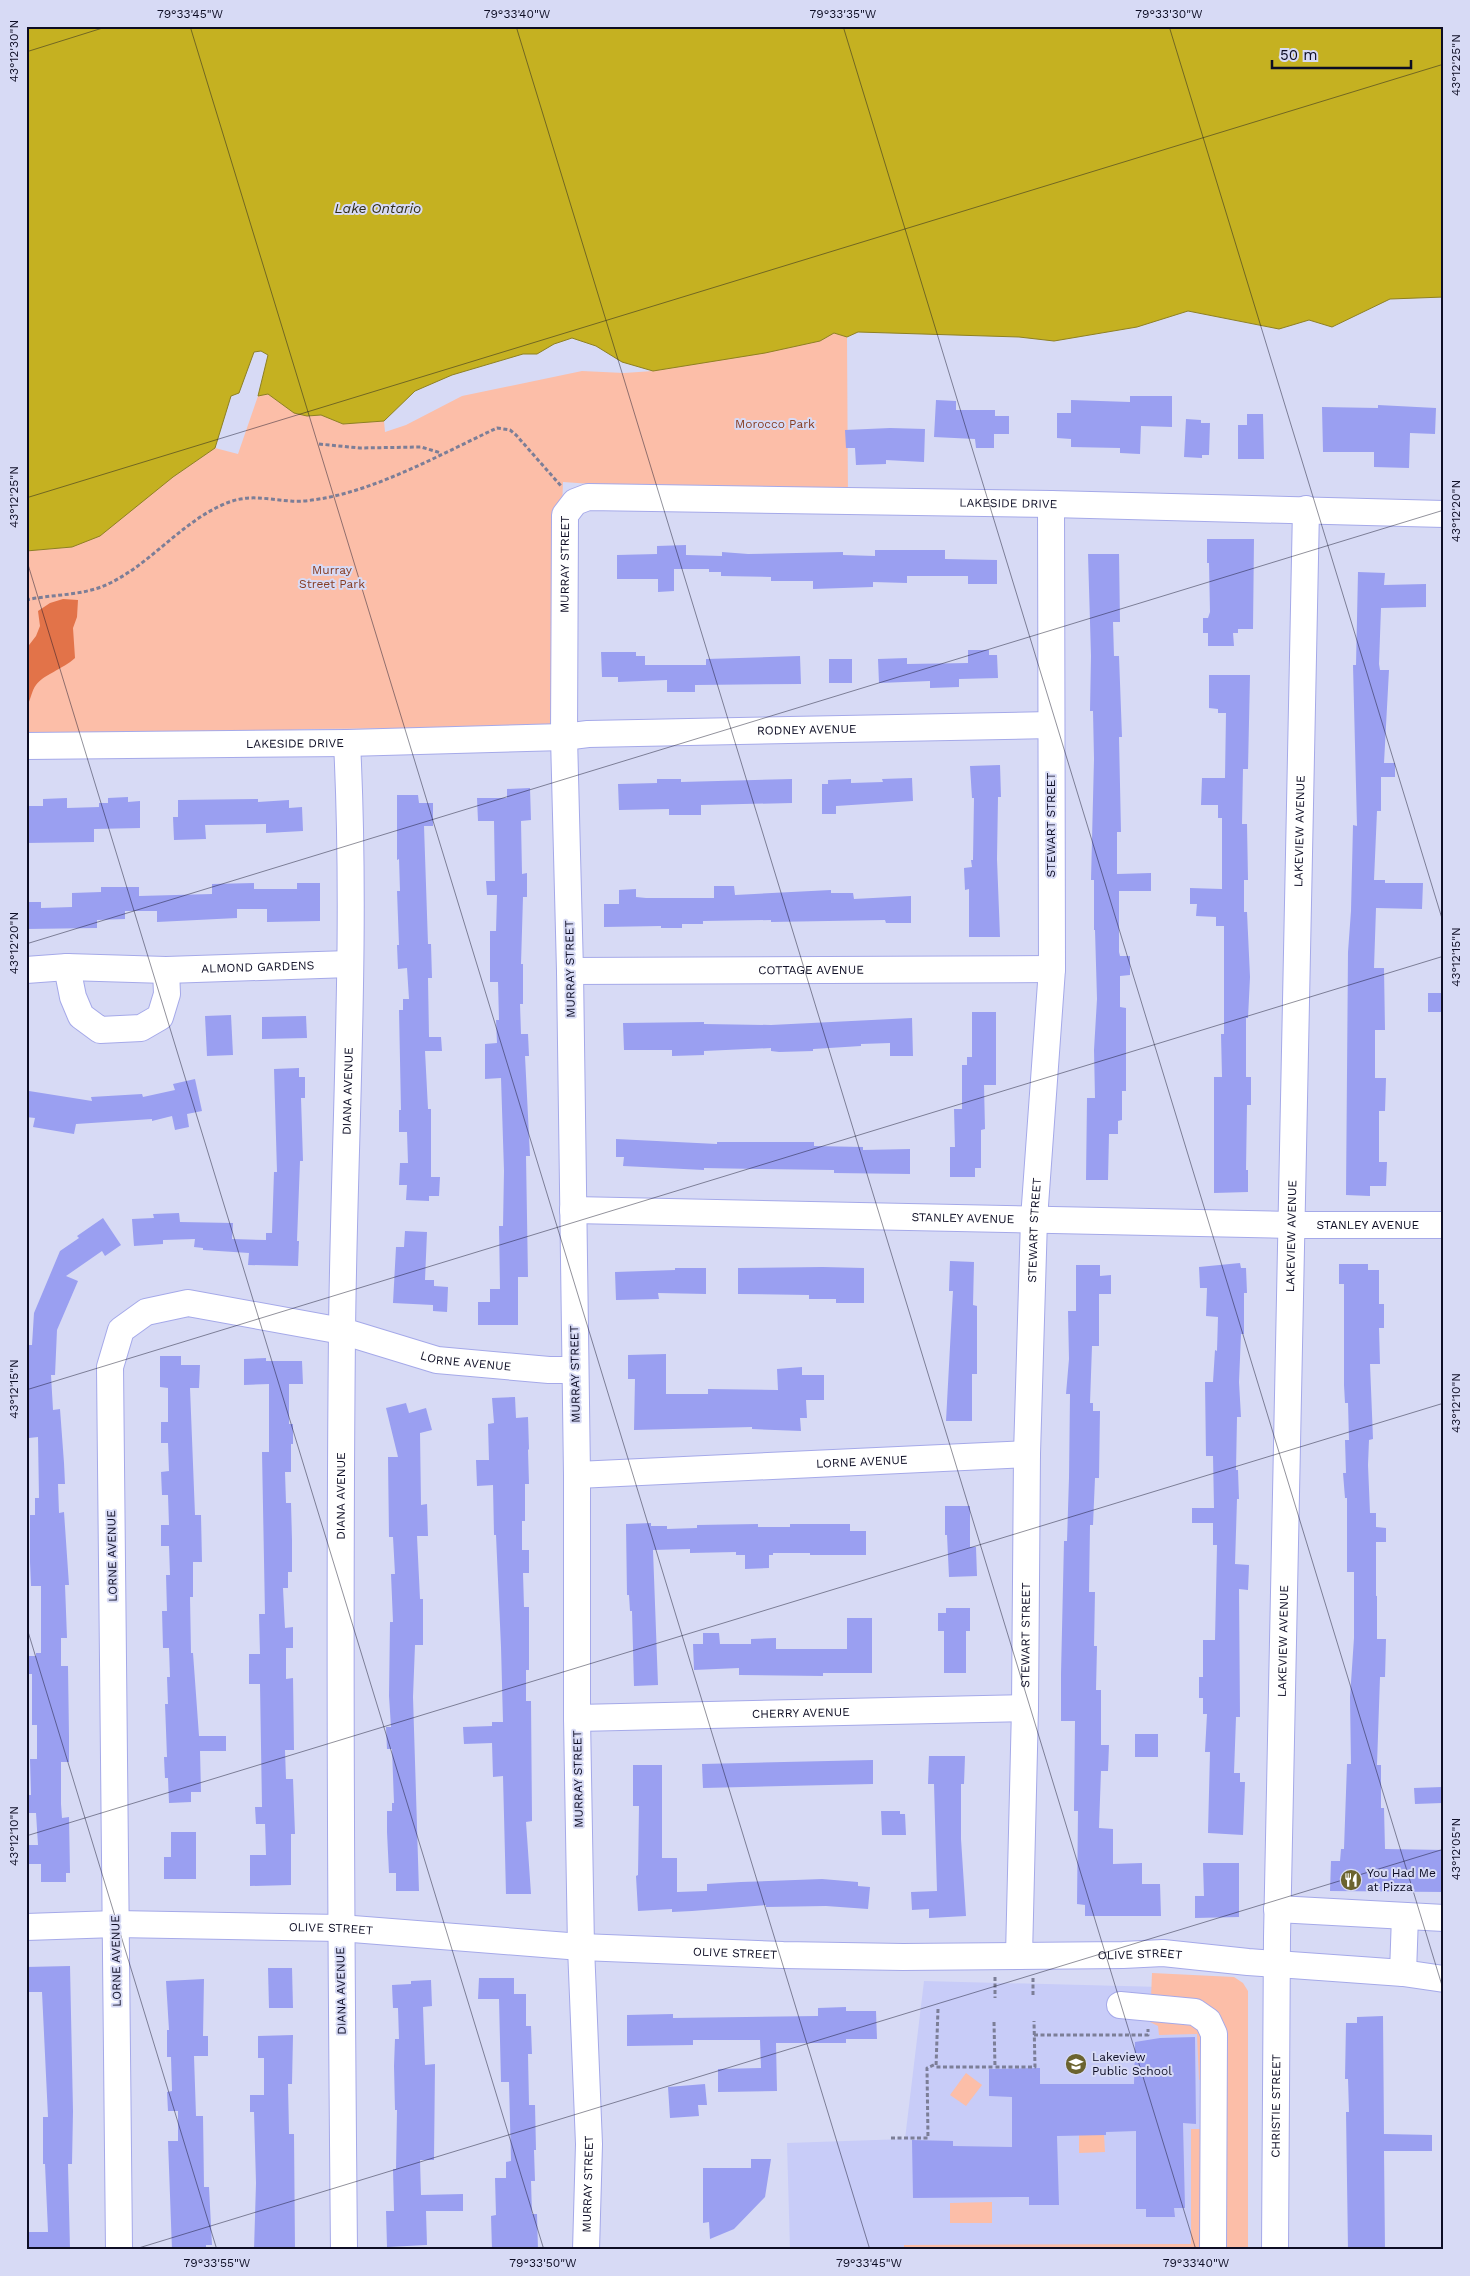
<svg xmlns="http://www.w3.org/2000/svg" width="1470" height="2276" font-family="'Work Sans',sans-serif">
<rect width="100%" height="100%" fill="#d7daf5"/>
<!-- built -->
<path fill="#c8ccf8" d="M924 1981 1240 1989 1232 2250H790L787 2143 905 2139Z"/>
<!-- green -->
<g fill="#fcbea8">
<path d="M834 333 847 337 848 502 563 482 554 727 309 729 26 743V551L72 547 215 448 238 454 258 396 268 394 294 413 307 416 321 415 343 424 384 421 385 432 406 425 462 396 582 371 624 373 653 371 820 341Z"/>
<path d="M1152 1973 1234 1977 1243 1983 1248 1991V2250H904V2245L1191 2244V2129H1202V2079L1199 2080 1197 2034 1159 2035 1158 2026 1150 2022Z"/>
<path d="M966 2073 982 2085 966 2106 950 2095Z"/>
<path d="M1079 2135H1104L1105 2152 1079 2153Z"/>
<path d="M992 2202V2223H950V2203Z"/>
</g>
<!-- forest -->
<path fill="#e27349" d="M63 599 78 600 77 617 73 628 75 658C63 669 43 675 36 685 32 690 31 698 28 704L26 703V649L36 636 40 626 38 611 50 603Z"/>
<!-- water -->
<path fill="#c5b121" stroke="#8e8022" d="M26 26H1444V297L1390 299 1332 327 1309 320 1279 329 1188 311 1137 327 1054 341 1019 337 858 332 847 337 834 333 820 341 765 353 653 371 622 362 596 346 572 338 554 344 537 354H523L452 375 415 391 384 421 343 424 321 415 307 416 294 413 268 394 258 396 268 355 261 351 254 352 239 393 231 396 215 448 173 477 100 536 72 547 26 551Z"/>
<!-- building -->
<g fill="#9a9ff1">
<path d="M1130 396H1172V427L1141 426 1140 454 1120 453V448L1071 447V439L1057 438V413H1071V400L1130 402Z"/>
<path d="M936 400 956 401V410H995V416H1009V434H994V448H976L975 439 934 437Z"/>
<path d="M1378 405 1436 408 1435 434 1410 433 1409 468 1374 467V452H1323L1322 407 1378 408Z"/>
<path d="M1247 414H1263L1264 459H1238V425H1247Z"/>
<path d="M1186 419 1201 420V423H1210L1209 455H1202V458L1184 457Z"/>
<path d="M890 428 925 429 924 462 886 460V464L856 465 855 448H846L845 430Z"/>
<path d="M1207 539H1254L1253 629H1238V633H1233L1234 646H1208V633H1203V618H1208L1210 612 1209 563H1207Z"/>
<path d="M686 545V555L722 556V552L748 554 843 552V555L875 556V550H945V559L997 560V584H968V576H907V583L873 582V587L813 589V581H771V577L721 576V572H709V569H674V591L658 592V579H617V555L657 554V546Z"/>
<path d="M1088 554H1119L1120 622H1113L1114 656H1119L1122 737H1119L1121 832H1117V874L1151 873V891H1119V952L1120 956H1130V975L1120 976V1007L1126 1008V1091H1122V1120L1118 1121V1134H1109L1108 1180H1086L1087 1098H1095L1094 1050 1097 999 1095 930H1094V880H1091L1094 759 1093 711H1090L1091 656Z"/>
<path d="M1358 572 1385 573 1384 585 1426 584V607L1381 608 1379 664 1380 670H1389L1384 763H1395V777H1381V811H1377L1374 880H1385V883H1423L1422 909 1376 908 1374 968H1384L1385 1030H1375V1078H1386L1385 1111H1379V1162H1387L1386 1186H1370V1196L1346 1195 1348 952 1351 911 1353 825 1357 826 1353 665H1356Z"/>
<path d="M968 650H989V655H997L998 678 959 679V687L930 688V681L879 683 878 659 907 658V664L968 663Z"/>
<path d="M601 652H636V656H645V665H706V659L800 656 801 684 695 685V692H667V680L618 682V677H602Z"/>
<rect x="829" y="659" width="23" height="24"/>
<path d="M1209 675H1250L1248 769H1243L1242 824H1247L1248 880H1244V912H1247L1250 977 1248 1018H1246V1077H1251V1105H1247L1246 1170H1248V1192L1214 1193V1077H1222L1221 1034H1224V926H1216V917L1196 916 1197 904H1190V888L1222 889V818H1218V805H1201L1202 778H1225L1226 713H1218V709L1209 708Z"/>
<path d="M1000 765 1001 797H998L997 859 1000 937H969V889L965 890 964 868 972 867 971 860H973L974 798H972L970 766Z"/>
<path d="M912 778 913 801 836 806V814H822V784H828V780L851 779V783L883 782 882 779Z"/>
<path d="M657 779H681V782L792 779V803L701 805V815H669V809L619 810 618 784 657 783Z"/>
<path d="M530 788 531 820 521 821 522 874 527 873V897H523L521 964H523V1004H520L521 1034H528L529 1056H525L530 1156H526L528 1277H518V1325H478V1302H490V1289H500L499 1226H503L504 1171 501 1078 485 1079V1044L497 1043 496 1020H499L498 982H490V931H496L497 895H487L486 881H495L494 821H478L477 798H507V789Z"/>
<path d="M397 795H418L419 803H433V826H424L428 944H431L432 978H428L429 1037H441L442 1051H425L428 1109H431V1177H440L439 1196H429V1201L406 1200 407 1185H399L400 1163H408L407 1132H399V1110H401L399 1010H403V999H409L407 968 398 969 397 945H399L397 891H400L399 859 397 860Z"/>
<path d="M128 797V802L140 801V828L94 829V842L26 843V806H43V799L67 798V808L99 807V803H108V798Z"/>
<path d="M258 799V802L289 800V808L302 807 303 831 266 833V824L205 825 206 839 174 840 173 817H178V800Z"/>
<path d="M254 883V889H297V883H320V921L267 922V909H237V918L157 922V911H125V919L97 920V928L26 929V902H41V908L72 907V893L101 892V887H139V896L212 894V884Z"/>
<path d="M714 886H734L735 895 831 890V893H853L854 899 911 896V923H886L885 920 771 922V920L703 921V924H682V928H661V926L604 927V904H619V890L636 889V897L646 898H714Z"/>
<rect x="1428" y="993" width="16" height="19"/>
<path d="M972 1012H996V1085H984L985 1129 981 1130V1168H975V1177H950V1147H955L954 1109H962V1065H967V1057H972Z"/>
<path d="M231 1015 233 1055 207 1056 205 1016Z"/>
<path d="M306 1016 307 1038 262 1039V1017Z"/>
<path d="M912 1018 913 1056H890V1043L861 1044V1046L813 1049V1051L779 1052 771 1051V1048L704 1051V1055L672 1056V1050H624L623 1023 704 1022V1024L771 1025Z"/>
<path d="M299 1068V1077H305V1098H301L303 1161H300L297 1241H299L298 1266 248 1265 249 1253 203 1250V1248L194 1247 195 1239 163 1240V1244L134 1246 132 1219 154 1218 153 1214 179 1213 180 1222 233 1223 232 1239 266 1240V1233H272L274 1172H277L274 1069Z"/>
<path d="M195 1079 202 1111 187 1114 189 1127 175 1130 172 1116 152 1121V1119L76 1124 74 1134 33 1127 35 1118 26 1117 29 1091 92 1101 91 1097 142 1094 143 1097 175 1090 173 1084Z"/>
<path d="M616 1139 717 1144V1142H814V1146L863 1147V1150L910 1149V1174L834 1173V1170L758 1169 704 1168V1170L623 1166 624 1157H616Z"/>
<path d="M103 1218 121 1245 105 1256 102 1251 66 1276 78 1281 57 1330 55 1375H51L53 1410 60 1409 64 1463 65 1484H58L59 1513 64 1512 69 1585H65L67 1638H61V1666H68L69 1737V1762H61V1804L62 1818 69 1817 70 1873H66V1882H41V1864H29V1845H38L36 1813H26V1795H31L30 1759H37V1725H32V1674H29L28 1656H36V1653H41V1586H31L30 1562V1515H35V1498H39L38 1437 29 1438 26 1345H32L34 1313 60 1251 79 1238 77 1236Z"/>
<path d="M405 1231 427 1232 425 1280H434V1286L448 1287 447 1312 433 1311V1305L393 1303 396 1247H404Z"/>
<path d="M950 1261 974 1262 973 1305 977 1306V1374H972V1421H946L953 1291H949Z"/>
<path d="M1240 1263 1241 1268H1246L1247 1293H1244V1334H1241L1239 1382 1241 1417H1237L1236 1470H1238L1239 1499H1237L1235 1564 1249 1565 1248 1590 1239 1589 1240 1717H1236L1234 1773H1240V1782H1245L1243 1835 1208 1833 1210 1752H1205L1207 1714H1203V1698H1199V1677H1203V1640H1215L1217 1545H1213V1523H1192V1508H1214L1213 1456H1206L1205 1382H1213L1215 1350 1217 1351 1218 1317 1206 1316 1207 1288H1200L1199 1267Z"/>
<path d="M1339 1264H1368V1270H1379V1304H1384V1328H1379L1380 1364H1370L1373 1439 1369 1440 1368 1465 1370 1513H1376V1527L1386 1528V1542H1376V1596H1377V1639H1386L1385 1677H1380L1377 1765H1381V1808H1384L1385 1849 1444 1850V1892L1330 1891 1331 1861H1340L1341 1849H1344L1347 1764H1351L1350 1697 1354 1638V1572H1347V1498H1345L1343 1473H1346L1345 1440H1349L1348 1403H1345L1344 1385V1284H1339Z"/>
<path d="M1076 1265H1100V1276L1111 1275V1294H1099V1346H1092L1090 1403H1093V1411H1100L1099 1478H1095L1093 1525H1090L1089 1592H1095L1094 1646H1097L1096 1690H1101V1745H1109L1108 1771H1101L1099 1828 1113 1829V1864L1142 1863V1884H1160L1161 1916H1085V1905L1077 1904 1078 1811H1074L1075 1721H1061V1674L1064 1541H1067L1069 1478 1070 1394H1066L1069 1359 1068 1311H1076Z"/>
<path d="M823 1267 864 1268V1303H836V1299H809V1295L738 1294V1268Z"/>
<path d="M675 1268H706V1294L658 1293 659 1299 616 1300 615 1272 675 1270Z"/>
<path d="M666 1354V1394H708V1389L778 1390 777 1369 802 1367V1375H824V1400H806L807 1418H800L801 1431 752 1429V1427L634 1430 635 1379H628V1355Z"/>
<path d="M160 1356H181V1365H200L199 1388H190L195 1515H201L202 1562H193V1597H190L191 1653H193L199 1736H226V1751H200L201 1792H191V1802L169 1803 168 1778H165L164 1757H167L165 1704H168L167 1677H170L169 1648H163L162 1611H167L166 1575H170L169 1546H161V1525H169L168 1495H162L161 1472 169 1471 168 1443H161V1422H168V1388L160 1387Z"/>
<path d="M266 1358V1361H302L303 1384H289V1424H293V1444H291V1472H285L286 1503H291L292 1540V1572H288V1588H283L285 1628 293 1627V1648H286V1679L293 1678 294 1750H285L286 1779H293L295 1834H291V1885L250 1886V1855H266L265 1824H256L255 1807H262L260 1684H249V1654H260L259 1614H265L262 1452H269V1384L244 1385V1359Z"/>
<path d="M515 1397 516 1418 528 1417 529 1449 528 1450 529 1484H525V1521H522V1550H529V1573H523L524 1607H529V1670H526V1701H531L532 1821 526 1822 531 1894H506L503 1776 493 1777 492 1743 464 1744 463 1727 492 1726V1722H503L501 1647 496 1535H494L493 1485 477 1486 476 1460H489L488 1424 494 1423 492 1398Z"/>
<path d="M406 1403 409 1413 426 1408 432 1430 420 1433 421 1505 427 1504 428 1536H417L420 1599H423V1645H415L413 1697 419 1891H396V1873H389L387 1832V1811H392V1803H394L392 1749H387L386 1727H391L389 1696 390 1622H393L391 1574H395L393 1537H389L388 1457H398L386 1408Z"/>
<path d="M945 1506H970V1547H976L977 1576 949 1577 947 1535H945Z"/>
<path d="M651 1523V1526H667V1529L697 1528V1525L758 1524V1527H790V1524H850V1531H866V1555H810V1553H773V1555H769V1568L745 1569V1555H736V1552L690 1553V1549L653 1550 658 1685 634 1686 632 1611H630L629 1595H627L626 1524Z"/>
<path d="M946 1608H970V1631H966V1673H944V1631H938V1613H946Z"/>
<path d="M847 1618H872V1673H823V1676L739 1675V1668L694 1670 693 1644H703V1633H719L720 1644H751V1639L776 1638V1649H847Z"/>
<rect x="1135" y="1734" width="23" height="23"/>
<path d="M929 1756H965L964 1784H961V1839L966 1916 929 1918V1909L912 1910 911 1892 937 1891 934 1784H928Z"/>
<path d="M873 1760V1784L703 1788 702 1764Z"/>
<path d="M633 1765H662V1858H677V1892L707 1891V1884L741 1882 822 1879 858 1882V1886L870 1887 868 1909 826 1906 766 1907V1905L692 1911 672 1912V1909L638 1911 636 1876 638 1875 639 1806H633Z"/>
<path d="M1442 1787V1803L1415 1804 1414 1788Z"/>
<path d="M881 1811H900V1814H905L906 1835H882Z"/>
<path d="M171 1832H196V1879H164V1857H171Z"/>
<path d="M1203 1863H1239V1917L1195 1918V1896H1204Z"/>
<path d="M70 1966 73 2111 72 2164H68L70 2250H26V2232H48L45 2164H43V2117H48L42 1992H26V1967Z"/>
<path d="M268 1968H292L293 2008H269Z"/>
<path d="M479 1978H514V1994H526V2026H531L532 2054H528L529 2105H535L536 2150H534L535 2181H531L532 2214H537L538 2250H492L491 2216 496 2215 495 2178H506V2162L511 2161 509 2082H501L499 1999H478Z"/>
<path d="M204 1979 203 2036H208V2056H194L196 2116H203L204 2187H209L212 2245H206V2250H172L168 2141H178V2111H168L167 2092 172 2091 171 2057H167V2030H169L166 1981Z"/>
<path d="M431 1980 432 2006 423 2007 425 2065 435 2064 434 2160H420L421 2195 463 2194V2211H426L427 2245 387 2247 386 2211H394L393 2169H396L397 2110H395L394 2066 395 2039H399L398 2008H393L392 1985 411 1984V1981Z"/>
<path d="M846 2007V2011H876L877 2039H846V2043H776L777 2091 718 2092V2069L761 2068 760 2040H693V2045L627 2046V2015L673 2014V2018L818 2016V2008Z"/>
<path d="M1383 2016 1384 2134 1432 2135V2151H1384L1385 2250H1348L1346 2112H1349L1348 2079H1345L1346 2023H1357V2017Z"/>
<path d="M293 2035 292 2084H288L289 2134H294L295 2250H254L256 2183 254 2112H250V2095H264V2058H258V2036Z"/>
<path d="M1195 2037 1196 2124 1183 2123 1185 2208H1174L1175 2217H1146V2209H1136V2131L1106 2132V2135L1057 2136 1059 2205H1029V2197L913 2198 912 2140 953 2141V2146L1012 2147V2097L989 2096V2069L1040 2068V2084H1134L1135 2042 1160 2038Z"/>
<path d="M705 2084 707 2105H698L699 2116 670 2118 668 2087Z"/>
<path d="M751 2159H771L765 2197 734 2229 710 2239 709 2222 703 2223V2168H751Z"/>
</g>
<g fill="none" stroke-linecap="round" stroke-linejoin="round">
<!-- minor casing -->
<g stroke="#a5a9e9" stroke-width="28">
<g id="minor">
<path id="s1" d="M26 746 347 743 564 737 588 734 1051 725"/>
<path d="M67 967 73 997 81 1016 100 1030 141 1028 160 1017 167 994 166 970"/>
<path id="s2" d="M26 970 67 967 166 970 350 964"/>
<path id="s3" d="M570 971 1052 969"/>
<path id="s4" d="M573 1210 1291 1225H1444"/>
<path id="s5" d="M577 1475 1027 1454"/>
<path id="s6" d="M577 1718 1025 1708"/>
<path d="M1277 1909 1444 1918"/>
<path id="s7" d="M26 1927 116 1924 340 1928 581 1947 783 1955 903 1957 1123 1955 1163 1953 1248 1962 1403 1973 1444 1979"/>
<path id="s8" d="M1019 1956 1025 1708 1027 1454 1034 1219 1052 969 1051 504"/>
<path d="M1403 1973 1405 1916"/>
<path d="M1120 2005 1195 2012 1208 2021 1214 2034 1213 2250"/>
<path id="s9" d="M119 2250 110 1367 121 1330 146 1312 188 1303 342 1331 437 1360 549 1370H574"/>
<path id="s10" d="M344 2250C341 1944 339 1639 342 1333 344 1137 357 939 347 743"/>
<path id="s11" d="M586 2250 589 2144 581 1947 577 1718V1475L570 971 564 737 565 515 575 502 588 497 1051 504 1444 514"/>
<path id="s12" d="M1275 2250 1277 1937 1306 509"/>
</g>
</g>
<!-- path -->
<g stroke="#7c7e97" stroke-width="3" stroke-dasharray="4 2.5" stroke-linecap="butt">
<path d="M319 444 360 448 421 447 441 453"/>
<path d="M26 600C53 594 83 596 108 584 149 565 179 525 220 506 246 493 263 499 291 501 301 502 314 500 325 498 383 487 443 453 497 428L510 430 516 435 561 486"/>
<path d="M995 1977V1998"/>
<path d="M1033 1978V1996"/>
<path d="M938 2009 936 2067H995"/>
<path d="M994 2022 995 2067H1035L1034 2021"/>
<path d="M1034 2035H1148V2029"/>
<path d="M891 2138H928L927 2068 936 2064"/>
</g>
<!-- minor -->
<use href="#minor" stroke="#fff" stroke-width="26"/>
</g>
<!-- ticks -->
<path fill="none" stroke="#0d0d24" stroke-width="1" stroke-opacity="0.45" d="M190 26 870 2250M516 26 1196 2250M843 26 1444 1992M1169 26 1444 925M26 52 109 26M26 498 1444 64M26 558 544 2250M26 944 1444 510M26 1390 1444 956M26 1625 217 2250M26 1836 1444 1403M132 2250 1444 1849"/>
<!-- icons -->
<defs>
<g id="restaurant-disc" transform="scale(1.125)"><circle r="9.5" fill="#6b632f" stroke="#d7daf5"/><path d="M-5-6h1v4h1v-4h1v4h1v-4h1v5L-1.5 .5V6h-2V.5L-5-1ZM5-6V6H3V1.5H1.5Q1.5-4 5-6Z" fill="#fff"/></g>
<g id="school-disc" transform="scale(1.125)"><circle r="9.5" fill="#6b632f" stroke="#d7daf5"/><path d="M0-5L7-2L0 1L-7-2ZM-4 1L0 2.5L4 1V4Q0 6-4 4Z" fill="#fff"/></g>
</defs>
<g fill-rule="evenodd">
<use href="#restaurant-disc" x="1351" y="1880"/>
<use href="#school-disc" x="1076" y="2064"/>
</g>
<g text-anchor="middle" dominant-baseline="central" stroke-width="4" stroke-linejoin="round" paint-order="stroke">
<!-- park labels -->
<g font-size="12" fill="#863d22" stroke="#d7daf5">
<text x="775" y="424">Morocco Park</text>
<text x="332" y="570">Murray<tspan x="332" dy="14">Street Park</tspan></text>
</g>
<!-- street labels -->
<g font-size="12" fill="#0d0d24" stroke="#d7daf5">
<text stroke="none"><textPath href="#s11" startOffset="2186">LAKESIDE DRIVE</textPath></text>
<text stroke="none"><textPath href="#s11" startOffset="1686">MURRAY STREET</textPath></text>
<text stroke="none"><textPath href="#s1" startOffset="781">RODNEY AVENUE</textPath></text>
<text stroke="none"><textPath href="#s1" startOffset="269">LAKESIDE DRIVE</textPath></text>
<text transform="translate(1051 825) rotate(-90)">STEWART STREET</text>
<text stroke="none"><textPath href="#s12" startOffset="1419">LAKEVIEW AVENUE</textPath></text>
<text stroke="none"><textPath href="#s2" startOffset="232">ALMOND GARDENS</textPath></text>
<text transform="translate(570 969) rotate(-91)">MURRAY STREET</text>
<text stroke="none"><textPath href="#s3" startOffset="241">COTTAGE AVENUE</textPath></text>
<text stroke="none"><textPath href="#s10" startOffset="1159">DIANA AVENUE</textPath></text>
<text stroke="none"><textPath href="#s4" startOffset="390">STANLEY AVENUE</textPath></text>
<text stroke="none"><textPath href="#s4" startOffset="795">STANLEY AVENUE</textPath></text>
<text stroke="none"><textPath href="#s8" startOffset="726">STEWART STREET</textPath></text>
<text stroke="none"><textPath href="#s12" startOffset="1014">LAKEVIEW AVENUE</textPath></text>
<text stroke="none"><textPath href="#s9" startOffset="1280">LORNE AVENUE</textPath></text>
<text transform="translate(575 1374) rotate(-91)">MURRAY STREET</text>
<text stroke="none"><textPath href="#s5" startOffset="285">LORNE AVENUE</textPath></text>
<text stroke="none"><textPath href="#s10" startOffset="754">DIANA AVENUE</textPath></text>
<text transform="translate(112 1556) rotate(-91)">LORNE AVENUE</text>
<text stroke="none"><textPath href="#s8" startOffset="321">STEWART STREET</textPath></text>
<text stroke="none"><textPath href="#s12" startOffset="609">LAKEVIEW AVENUE</textPath></text>
<text stroke="none"><textPath href="#s6" startOffset="224">CHERRY AVENUE</textPath></text>
<text transform="translate(578 1779) rotate(-91)">MURRAY STREET</text>
<text stroke="none"><textPath href="#s7" startOffset="305">OLIVE STREET</textPath></text>
<text stroke="none"><textPath href="#s7" startOffset="710">OLIVE STREET</textPath></text>
<text stroke="none"><textPath href="#s7" startOffset="1115">OLIVE STREET</textPath></text>
<text transform="translate(116 1961) rotate(-91)">LORNE AVENUE</text>
<text transform="translate(341 1991) rotate(-91)">DIANA AVENUE</text>
<text stroke="none"><textPath href="#s12" startOffset="144">CHRISTIE STREET</textPath></text>
<text stroke="none"><textPath href="#s11" startOffset="66">MURRAY STREET</textPath></text>
</g>
<!-- poi labels -->
<g font-size="12" fill="#0d0d24" stroke="#d7daf5" text-anchor="start">
<text x="1367" y="1873">You Had Me<tspan x="1367" dy="14">at Pizza</tspan></text>
<text x="1092" y="2057">Lakeview<tspan x="1092" dy="14">Public School</tspan></text>
</g>
<!-- water labels -->
<g font-size="14" font-style="italic" fill="#312e18" stroke="#d7daf5">
<text x="378" y="208">Lake Ontario</text>
</g>
</g>
<!-- border -->
<rect width="1470" height="2276" fill="none" stroke="#d7daf5" stroke-width="55"/>
<!-- scale -->
<path d="M1272 60v8h139v-8" fill="none" stroke="#0d0d24" stroke-width="2.5"/>
<text x="1280" y="60" font-size="15" fill="#0d0d24" stroke="#d7daf5" stroke-width="4" paint-order="stroke">50 m</text>
<rect x="28" y="28" width="1414" height="2220" fill="none" stroke="#0d0d24" stroke-width="2"/>
<g font-size="12" text-anchor="middle" fill="#0d0d24">
<text x="190" y="18">79°33'45"W</text>
<text x="517" y="18">79°33'40"W</text>
<text x="843" y="18">79°33'35"W</text>
<text x="1169" y="18">79°33'30"W</text>
<text transform="translate(14 51) rotate(-90)" y="4">43°12'30"N</text>
<text transform="translate(1456 65) rotate(-90)" y="4">43°12'25"N</text>
<text transform="translate(14 497) rotate(-90)" y="4">43°12'25"N</text>
<text transform="translate(1456 511) rotate(-90)" y="4">43°12'20"N</text>
<text transform="translate(14 943) rotate(-90)" y="4">43°12'20"N</text>
<text transform="translate(1456 957) rotate(-90)" y="4">43°12'15"N</text>
<text transform="translate(14 1389) rotate(-90)" y="4">43°12'15"N</text>
<text transform="translate(1456 1403) rotate(-90)" y="4">43°12'10"N</text>
<text transform="translate(14 1836) rotate(-90)" y="4">43°12'10"N</text>
<text transform="translate(1456 1849) rotate(-90)" y="4">43°12'05"N</text>
<text x="217" y="2267">79°33'55"W</text>
<text x="543" y="2267">79°33'50"W</text>
<text x="869" y="2267">79°33'45"W</text>
<text x="1196" y="2267">79°33'40"W</text>
</g>
</svg>
